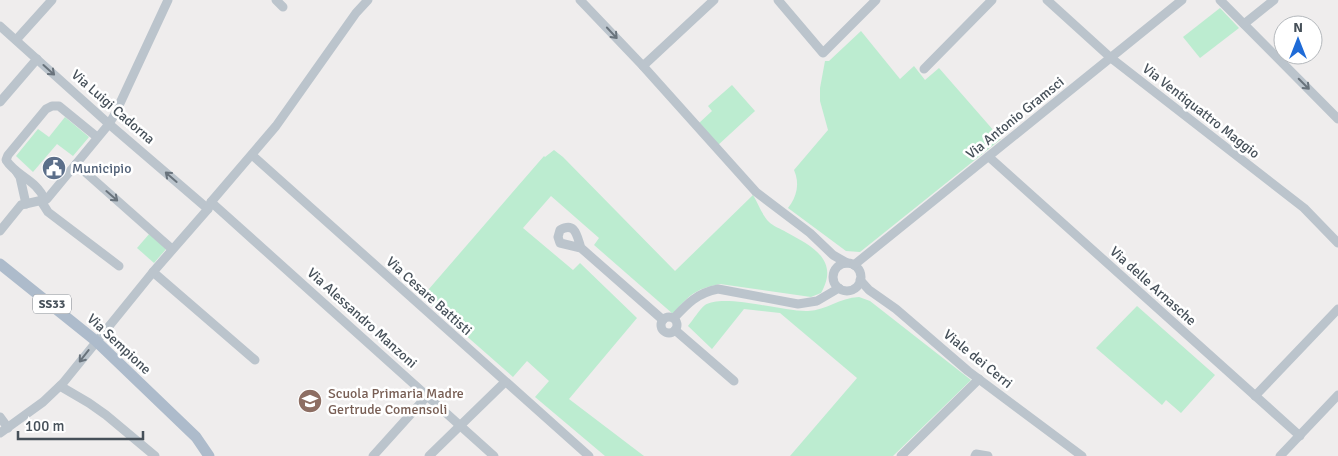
<svg xmlns="http://www.w3.org/2000/svg" width="1338" height="456" font-family="Signika,sans-serif">
<rect width="100%" height="100%" fill="#efeded"/>
<!-- green -->
<g fill="#bcecd0">
<path d="M1220 8 1239 28 1200 58 1183 37Z"/>
<path d="M861 31 900 79 914 66 925 80 939 68 1001 139 860 252 846 251 788 208C797 197 800 183 794 170L828 130 820 101V88L825 61H829Z"/>
<path d="M732 85 755 111 717 146 698 124 712 111 708 106Z"/>
<path d="M65 117 89 137 73 156 57 144 33 172 16 156 38 129 49 137Z"/>
<path d="M554 150 563 157 675 271 753 195C758 203 762 215 769 222 773 226 781 229 786 232 812 246 840 260 821 293L811 297 720 284C695 289 689 295 673 314L594 245 599 238 551 196 523 228 573 270 580 263 637 318 569 399 644 456H605L535 397 549 381 527 361 513 377 422 297 544 156 545 157Z"/>
<path d="M150 233 167 248 154 263 137 248Z"/>
<path d="M859 297 870 301 971 380 893 456H790L857 378 780 313 744 309 712 349 688 326C693 320 699 310 705 305 724 293 783 312 808 311 827 310 839 298 859 297Z"/>
<path d="M1137 306 1215 375 1181 413 1166 400 1162 405 1096 348Z"/>
</g>
<g fill="none" stroke-linecap="round" stroke-linejoin="round">
<!-- minor -->
<g stroke="#bbc4cc" stroke-width="9">
<path d="M276 0 283 7"/>
<path d="M580 0 643 66 756 192 810 233 833 255 847 263"/>
<path d="M778 0 823 53 876 0"/>
<path d="M1047 0 1111 58 1304 208 1338 243"/>
<path d="M1220 0 1338 119"/>
<path d="M1244 24 1274 0"/>
<path d="M0 26 109 124 208 209"/>
<path d="M16 40 52 0"/>
<path d="M643 66 714 0"/>
<path d="M924 69 992 0"/>
<path d="M0 102 37 59"/>
<path d="M252 155 589 456"/>
<path d="M989 157 1300 436"/>
<path d="M76 164 172 249"/>
<path d="M16 171 20 177 26 204"/>
<path d="M45 200C36 179 17 177 6 160L8 155 46 109 52 106H59L97 137"/>
<path d="M41 201 48 212 119 266"/>
<path d="M211 202 494 456"/>
<path d="M0 231 21 205 47 199 109 124 115 114 168 0"/>
<path d="M581 248 560 243 558 237 560 230C576 221 577 237 581 248L663 320"/>
<circle cx="847" cy="277" r="14"/>
<path d="M854 265 1182 0"/>
<path d="M153 272 255 360"/>
<path d="M860 280 869 290 896 309 968 371 1082 456"/>
<circle cx="669" cy="325" r="8"/>
<path d="M674 318C687 304 697 293 718 289L798 304 817 301 839 288"/>
<path d="M675 330 734 381"/>
<path d="M60 386 89 403 106 415 155 456"/>
<path d="M1255 396 1338 309"/>
<path d="M0 417 8 428"/>
<path d="M0 433 43 402 63 383 153 272 208 209 211 202 276 126 356 13 368 0"/>
<path d="M373 456 428 395"/>
<path d="M429 456 505 382"/>
<path d="M901 456 979 379"/>
<path d="M975 456 976 454 988 456"/>
<path d="M1280 456 1338 395"/>
</g>
<!-- major -->
<path stroke="#adbbcb" stroke-width="11" d="M0 264 96 341 196 437 209 456"/>
</g>
<!-- one-way arrows -->
<defs><path id="oneway-shaft" d="M-6 0H5M1.5-3L5.5 0L1.5 3" fill="none" stroke-width="1.6" stroke-linecap="round" stroke-linejoin="round" transform="scale(1.25)"/></defs>
<g stroke="#69737c">
<use href="#oneway-shaft" transform="translate(612 33) rotate(47)"/>
<use href="#oneway-shaft" transform="translate(49 70) rotate(42)"/>
<use href="#oneway-shaft" transform="translate(1304 84) rotate(45)"/>
<use href="#oneway-shaft" transform="translate(171 177) rotate(-139)"/>
<use href="#oneway-shaft" transform="translate(112 196) rotate(41)"/>
<use href="#oneway-shaft" transform="translate(84 356) rotate(128)"/>
</g>
<!-- icons -->
<defs>
<g id="civic-disc" transform="scale(1.25)"><circle r="9.5" fill="#5c6f8a" stroke="#fff"/><path d="M-.6-6.5H3V-4.5H.6V-3L4-1V1h2V6H-6V1h2V-1L-.6-3ZM-1.2 2.5V6h2.4V2.5Z" fill="#fff"/></g>
<g id="school-disc" transform="scale(1.25)"><circle r="9.5" fill="#8d6e63" stroke="#fff"/><path d="M0-5L7-2L0 1L-7-2ZM-4 1L0 2.5L4 1V4Q0 6-4 4Z" fill="#fff"/></g>
</defs>
<g fill-rule="evenodd">
<use href="#civic-disc" x="54" y="168"/>
<use href="#school-disc" x="310" y="401"/>
</g>
<g text-anchor="middle" dominant-baseline="central" stroke-width="5" stroke-linejoin="round" paint-order="stroke">
<!-- shield labels -->
<rect fill="#fff" stroke="#7e848b" stroke-width="1" x="33" y="294.5" width="38" height="19" rx="4"/>
<g font-size="12" font-weight="bold" fill="#465059">
<text x="52" y="304">SS33</text>
</g>
<!-- street labels -->
<g font-size="14" fill="#465059" stroke="#fff">
<text transform="translate(113 107) rotate(41)">Via Luigi Cadorna</text>
<text transform="translate(1201 111) rotate(38)">Via Ventiquattro Maggio</text>
<text transform="translate(1015 118) rotate(-39)">Via Antonio Gramsci</text>
<text transform="translate(1153 286) rotate(42)">Via delle Arnasche</text>
<text transform="translate(429 296) rotate(42)">Via Cesare Battisti</text>
<text transform="translate(362 318) rotate(42)">Via Alessandro Manzoni</text>
<text transform="translate(119 344) rotate(43)">Via Sempione</text>
<text transform="translate(978 359) rotate(39)">Viale dei Cerri</text>
</g>
<!-- service labels -->
<g font-size="14" fill="#4e5e75" stroke="#fff" text-anchor="start">
<text x="72" y="168">Municipio</text>
</g>
<!-- education labels -->
<g font-size="14" fill="#785e54" stroke="#fff" text-anchor="start">
<text x="328" y="393">Scuola Primaria Madre<tspan x="328" dy="16">Gertrude Comensoli</tspan></text>
</g>
</g>
<!-- north arrow -->
<g transform="translate(1298 40)"><circle r="24" fill="#ffffff" stroke="#b5b9bd"/>
<path d="M0-4L9 19L0 12L-9 19Z" fill="#1f6bd7"/>
<text y="-8" font-size="14" font-weight="bold" text-anchor="middle" fill="#465059">N</text>
</g>
<!-- scale -->
<path d="M18 431v8h125v-8" fill="none" stroke="#465059" stroke-width="2.5"/>
<text x="25" y="431" font-size="15" fill="#465059" stroke="#ffffff" stroke-width="4" paint-order="stroke">100 m</text>
</svg>
